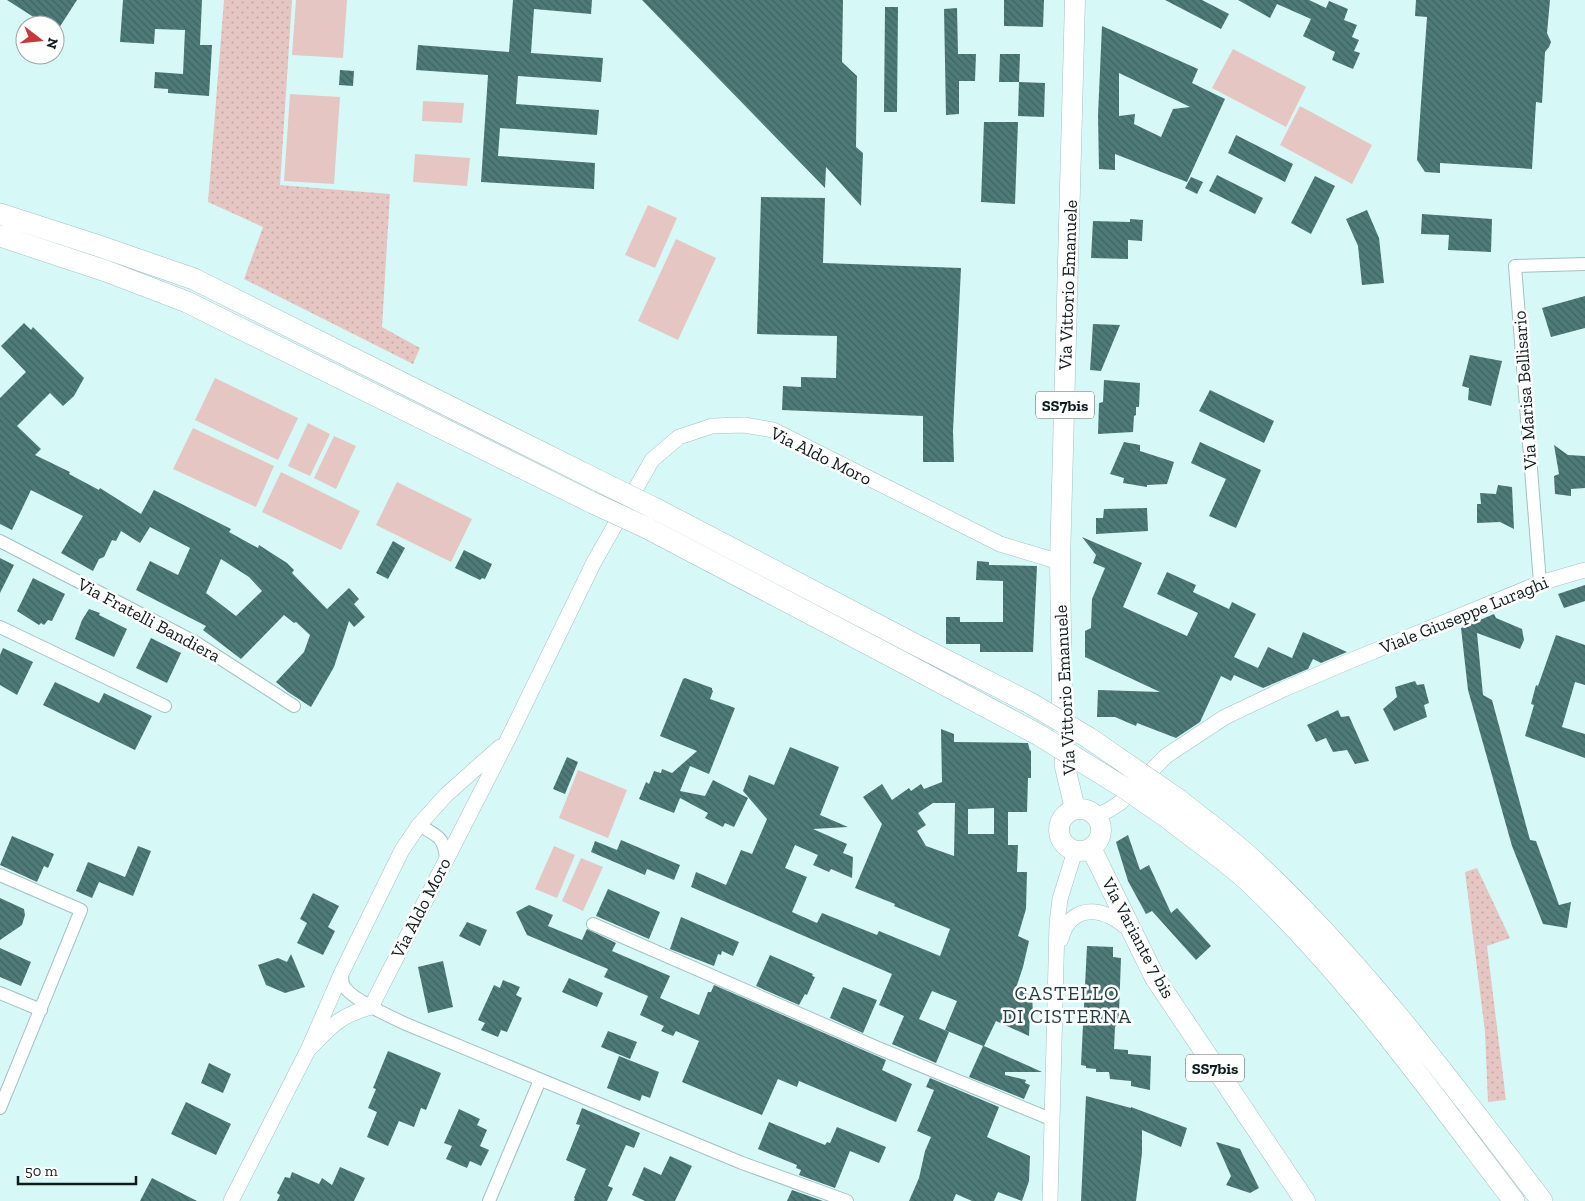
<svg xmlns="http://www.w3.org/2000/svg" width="1585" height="1201" viewBox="0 0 1585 1201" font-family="'Zilla Slab',serif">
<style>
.grass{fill:url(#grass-dots)}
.pitch{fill:#e6c6c2}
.building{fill:url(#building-back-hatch);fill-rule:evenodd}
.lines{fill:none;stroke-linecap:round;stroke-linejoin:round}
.minor-casing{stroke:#a1c2c1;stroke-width:14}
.tertiary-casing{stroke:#a1c2c1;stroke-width:16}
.primary-casing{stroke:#a1c2c1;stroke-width:21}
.trunk-casing{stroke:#a1c2c1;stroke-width:22}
.minor{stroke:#fff;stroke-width:12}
.tertiary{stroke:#fff;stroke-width:15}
.primary{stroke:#fff;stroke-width:20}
.trunk{stroke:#fff;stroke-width:21}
.trunk-bridge-casing{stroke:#a1c2c1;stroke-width:22;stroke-linecap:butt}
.trunk-bridge{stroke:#fff;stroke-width:21}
.labels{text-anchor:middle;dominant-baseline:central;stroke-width:5;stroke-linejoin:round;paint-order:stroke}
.shield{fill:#fefefe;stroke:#576060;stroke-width:1}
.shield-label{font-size:16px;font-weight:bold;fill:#101c1c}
.street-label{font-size:18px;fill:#101c1c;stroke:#fefefe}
.quarter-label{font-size:20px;letter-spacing:1px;fill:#1f3d3c;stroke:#fefefe}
</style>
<defs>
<pattern id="grass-dots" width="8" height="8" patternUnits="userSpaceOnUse" patternTransform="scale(1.25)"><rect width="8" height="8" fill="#e6c6c2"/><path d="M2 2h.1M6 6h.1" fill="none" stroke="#c4aaa6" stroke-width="1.8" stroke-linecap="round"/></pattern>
<pattern id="building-back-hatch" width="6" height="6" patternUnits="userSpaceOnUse" patternTransform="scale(1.25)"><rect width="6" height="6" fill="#4e7a78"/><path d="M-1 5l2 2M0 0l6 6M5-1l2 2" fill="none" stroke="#3f6362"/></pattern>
</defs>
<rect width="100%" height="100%" fill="#d6f9f7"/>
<path class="grass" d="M224,0H292L280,185L390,194L382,327L420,348L413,364L244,279L263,227L208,202Z
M1477,868L1510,938L1487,946L1506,1100L1488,1102L1485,1032L1465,872Z"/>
<path class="pitch" d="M296,0H347L343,58L292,55Z
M1233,49L1306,87L1286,127L1212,88Z
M290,94L340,97L334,184L284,181Z
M423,101L464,103L462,123L422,121Z
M1300,106L1372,145L1352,184L1280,145Z
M415,154L470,158L467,186L413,182Z
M648,205L677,218L655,268L625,255Z
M676,239L716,258L678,340L638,321Z
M215,378L298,418L278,460L195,420Z
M308,423L330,434L310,476L288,466Z
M193,428L274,466L256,507L173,469Z
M334,436L356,446L336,489L314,478Z
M281,472L360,511L341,550L262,512Z
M397,482L472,519L451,562L376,525Z
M578,770L627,790L608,838L559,818Z
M554,846L575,855L557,898L535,889Z
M581,858L603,867L583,911L562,901Z"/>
<path class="building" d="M7,0H77L59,28L55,25H46Z
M123,0H202L200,45H212L209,96L168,93V89L154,88L155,72L183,74L185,30L155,29L154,44L120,42Z
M513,0H592L591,14L534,9L531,53L603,58L601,82L518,76L516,104L599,110L597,135L500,128L498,156L595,163L594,189L481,182L488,75L416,70L418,45L509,52Z
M642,0H843L842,62L857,76L856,147L863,153L861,206L826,167L825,188Z
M1004,0H1044L1043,27L1004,26Z
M1165,0H1202L1229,14L1221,29Z
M1238,0H1309L1326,8L1329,1L1348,9L1344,20L1357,25L1352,37L1359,40L1354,51L1360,53L1353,69L1332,60L1335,52L1303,36L1311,19L1277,4L1270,18Z
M1416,0H1550L1547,33L1551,42L1549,47L1545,52L1542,103L1536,102L1532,169L1440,163V173L1425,172L1417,160L1427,17L1415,16Z
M885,7H898L897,112H884Z
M957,8L958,54H976L975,81H959V114L946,115L944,9Z
M1102,26L1198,69L1192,83L1225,99L1187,182L1115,154V170L1099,169L1098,115ZM1119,73L1182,103L1190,107L1173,109L1161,137L1134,124L1135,114L1119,116Z
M1000,54H1020L1019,82H999Z
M340,70L354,71L353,86L339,85Z
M1019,82L1045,83L1044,117L1018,116Z
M984,122H1018L1015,204L981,202Z
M1236,135L1293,164L1285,182L1228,153Z
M1217,175L1263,198L1255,214L1209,191Z
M1315,176L1335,186L1311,234L1291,223Z
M1191,177L1203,182L1197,194L1185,188Z
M761,197L825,198L823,263L961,268L953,431L954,462H923V416L782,410L783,386L801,387V377L836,378L837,336L757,334Z
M1367,210L1379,238L1384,283L1362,285L1358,246L1346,219Z
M1422,214L1492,219L1491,252L1448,250L1449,235L1421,234Z
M1130,219L1143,220L1142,241L1128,240V259L1091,258L1093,221L1130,222Z
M1585,296V328L1551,337L1542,308Z
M24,323L31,330L33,327L84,378L74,396L63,406L50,393L17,426L41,449L35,455L70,472L69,474L99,490L100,488L141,514L154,490L231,529L229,532L258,548L259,545L287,563L294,570L292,573L327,609L349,588L359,599L354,604L365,617L354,627L349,621L334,667L311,707L288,692L276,682L304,652L310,635L296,622L294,623L284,615L241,659L203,630L206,626L136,590L150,561L178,575L190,548L150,527L140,543L121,531L116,541L112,540L104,557L99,559L93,571L61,553L83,516L31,490L12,530L0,524V398L26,372L1,346ZM221,559L249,577L262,591L236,616L206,593Z
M1093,324L1120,325L1101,371L1090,370Z
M1470,355L1502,361L1491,406L1468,400L1469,388L1462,386Z
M1104,380L1140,383L1139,407H1136V415L1134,416L1133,432L1098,434L1099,403L1103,402Z
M1210,390L1274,421L1264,443L1199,411Z
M1124,442L1140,445V451L1174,462L1167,484L1147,485V487L1123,483L1124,478L1110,474Z
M1200,442L1261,470L1236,528L1209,516L1226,479L1191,463Z
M1554,445L1568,455L1585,456V488L1571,489V496L1555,494L1554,476L1559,474Z
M1498,485L1512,487L1514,529L1500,522L1477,523V504H1481L1480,493L1496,494Z
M1147,508L1148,531L1096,534V518H1103L1104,509Z
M1082,537L1142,563L1123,607L1187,636L1198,613L1157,594L1167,572L1196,585L1193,592L1229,609L1232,602L1256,614L1234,657L1258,668L1268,647L1292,658L1303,632L1347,652L1321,663L1313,659L1308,669L1263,688L1234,675L1231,681L1221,676L1200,722L1176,738L1137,723L1136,726L1115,717H1097L1098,690L1160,692L1085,657V631L1091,628L1092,599L1105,568L1093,563L1096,555Z
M393,541L405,548L388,579L376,573Z
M464,550L492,564L485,579L482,578L480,580L455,568Z
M0,558L14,565L0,593Z
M977,561L989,562V565L1037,566L1033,652H980V644H946V617H960V622H1003V581L976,580Z
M33,578L65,594L52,621L48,620L44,625L41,623L39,625L17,611Z
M1585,585V601L1564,608L1558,594Z
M89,609L100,613L99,615L127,629L114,657L75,639L82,620Z
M1494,614L1496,618L1522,629L1524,640L1520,649L1477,633L1483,695L1492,700L1530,840L1536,841L1559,905L1571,902L1567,928L1543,924L1512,846L1468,690L1461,628Z
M1556,635L1585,645V685L1575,682L1562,727L1585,734V758L1525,736L1534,705L1531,704L1536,685L1538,686Z
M151,638L181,653L167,683L136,668Z
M3,648L33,662L17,695L0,685V655Z
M685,678L712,688V690L713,691L710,699L735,708L709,774L690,766L680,791L705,796L713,780L748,798L734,827L725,823L723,827L705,818L708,813L680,798L674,813L639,799L646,782L649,784L654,771L661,773L662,769L672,773L697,751L660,736L683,679Z
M1415,681L1417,685L1424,684L1429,703L1424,705L1427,717L1394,731L1383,709L1397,697L1395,687Z
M55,682L99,703L104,693L152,716L135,750L43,705Z
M1338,710L1341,717L1349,716L1369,761L1355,764L1347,750L1333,752L1326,738L1316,742L1307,725Z
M941,729L954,734V742L1028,743L1030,751L1031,750V778H1028L1027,812H1008V845H1018L1017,872H1027L1026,909L1018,936L1029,941L1023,967L1016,988L1032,996L1033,1013H1030L1029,1036L996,1021L984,1046L1042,1072H1005V1075L1026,1080L1025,1083L1030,1085L1024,1099L969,1077L983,1046L945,1030L957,1001L932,991L919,1019L949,1032L936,1063L892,1044L904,1016L879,1005L892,974L691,887L696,872L726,885L741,850L752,854L767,819L743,791L749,775L774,785L790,747L839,767L820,815L848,827L813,829L847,844L843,853L853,857L852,878L831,869L829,872L813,865L818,855L795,845L785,868L807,877L792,912L817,923L822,913L877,935L879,931L940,956L950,929L894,906L895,904L855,888L882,824L863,797L882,784L892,800L909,788L911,791L921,784L924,789L942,782ZM933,803H955L954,856L926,846L917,831L926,825L918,813ZM994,808V834H968V809Z
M567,757L578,762L565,794L553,789Z
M1128,835L1140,870L1149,865L1171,913L1177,908L1211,946L1196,960L1152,911L1146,914L1128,881L1116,842Z
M12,836L54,854L48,868L44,866L37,882L0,865Z
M621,840L680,865L674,880L647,869L645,875L591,852L595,841L617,850Z
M138,846L151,851L133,896L99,882L92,898L76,891L88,862L125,877Z
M608,889L660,912L649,939L596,916Z
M313,893L339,906L328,927L335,931L323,955L297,943L307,923L300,919Z
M0,898L24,909L25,915L22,925L0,940Z
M529,905L553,915L548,926L582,940L587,929L616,943L612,951L670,976L660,998L699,1015L708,992H711L714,985L886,1060L882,1070L912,1084L896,1122L799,1081L797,1087L778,1079L762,1115L682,1082L699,1041L676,1031L673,1036L661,1031L664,1026L640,1015L648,996L604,977L608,969L527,935L516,912Z
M681,917L739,942L733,956L722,951L721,955L718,954L714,966L670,949Z
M467,922L487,930L480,946L459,936Z
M1087,946L1113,947V957L1121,958L1119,1012L1118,1022L1115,1027L1114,1049L1128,1050V1054L1151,1056L1150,1090L1131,1086V1081L1110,1079L1109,1072H1096V1069L1086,1068V1066L1081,1065Z
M0,948L31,962L21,986L0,977Z
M291,954L305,987L285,993L266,985L258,965L278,958L287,962Z
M770,955L813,974L812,976L815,977L807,995L805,994L799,1005L756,986Z
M443,961L453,1007L428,1013L418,967Z
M569,978L603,993L597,1007L562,992Z
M503,980L520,987L516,995L522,998L507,1032L501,1030L498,1037L481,1030L485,1023L478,1020L494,985L500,988Z
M843,987L877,1000L863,1033L830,1018Z
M608,1031L637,1042L630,1059L601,1047Z
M388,1051L441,1073L426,1110L421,1108L414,1127L399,1121L388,1146L367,1137L377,1112L368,1108L376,1089L373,1088Z
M619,1056L659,1072L650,1098L642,1095L640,1101L607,1088Z
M209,1063L231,1074L223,1093L201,1083Z
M930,1078L999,1107L987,1137L1030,1156L1029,1181L1022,1201L998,1192L994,1201H972L956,1194L953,1201H909L919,1178L925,1151L931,1137L917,1131L934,1090L926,1087Z
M1086,1096L1131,1108V1107L1187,1128L1181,1147L1142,1130V1153L1136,1201H1081Z
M186,1102L231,1124L216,1155L171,1134Z
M582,1108L640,1133L634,1148L626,1145L608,1186L613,1188L607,1201H574L575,1198H574L586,1169L566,1160L580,1125L576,1124Z
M459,1109L480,1119L477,1125L487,1130L480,1146L489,1150L481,1166L470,1161L467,1168L446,1159L452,1146L444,1143Z
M769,1122L825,1145L827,1142L830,1143L837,1127L886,1147L879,1163L850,1151L835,1188L799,1175L801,1170L796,1168L797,1165L758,1149Z
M1216,1142L1240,1149L1259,1188L1250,1193L1226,1185L1231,1176Z
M670,1156L692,1166L675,1201H645L632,1195L644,1167L661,1175Z
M340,1167L365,1178L354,1201H277L280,1195L277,1193L285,1177L290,1178L292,1172L319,1184L322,1178L332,1185Z
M152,1178L197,1201H140Z
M792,1190L823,1201H787Z"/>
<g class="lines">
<g class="minor-casing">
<path id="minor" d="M0,541L195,642L294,706
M1540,583L1515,266L1585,264
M0,627L165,706
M419,825C437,836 444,836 446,859
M0,875L81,910L0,1108
M593,924L878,1048L1053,1120
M342,972C342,975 342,980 343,984C348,998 391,1017 406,1024L742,1163L847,1201
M0,993L41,1010
M489,1201L540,1080"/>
</g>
<g class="tertiary-casing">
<path id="tertiary" d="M1096,816L1109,810L1121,802L1166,756L1225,717L1284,689L1345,663L1540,583L1585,570
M1061,939C1071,901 1107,907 1130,931
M308,1050C331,1027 338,1016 371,1007L507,741L594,562L652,460L679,437L712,426L744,425L773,430L1000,544L1060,562
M231,1201L308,1050L342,972L402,850L419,825L446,795L500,747
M1050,1201L1057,924L1060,899L1075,851"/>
</g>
<g class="primary-casing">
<path id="primary" d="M1075,809L1065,767L1062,701L1060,562L1075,0
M1059 830a21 21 0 1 1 42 0a21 21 0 1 1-42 0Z
M1091,848L1155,978L1305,1201"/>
</g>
<g class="trunk-casing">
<path id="trunk" d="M0,214L99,246L194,279L599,481
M0,236L106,271L187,302L593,503
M658,510L916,645
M647,528L904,663
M1179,800C1205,821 1232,840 1256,863C1364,964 1453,1084 1542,1201
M1168,818C1194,839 1223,858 1248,881C1349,976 1430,1091 1514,1201"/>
</g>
<use href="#minor" class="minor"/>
<use href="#tertiary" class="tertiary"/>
<use href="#primary" class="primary"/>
<use href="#trunk" class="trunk"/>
<g class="trunk-bridge-casing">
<path id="trunk-bridge" d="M599,481L658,510
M593,503L647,528
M916,645L1030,703L1089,738L1179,800
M904,663L1039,735L1126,789L1168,818"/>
</g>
<use href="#trunk-bridge" class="trunk-bridge"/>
</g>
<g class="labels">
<g class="shield">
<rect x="1036" y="391.5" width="58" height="27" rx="4"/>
<rect x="1186" y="1054.5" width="58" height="27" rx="4"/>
</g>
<g class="shield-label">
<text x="1065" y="405">SS7bis</text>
<text x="1215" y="1068">SS7bis</text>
</g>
<g class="street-label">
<text transform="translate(1068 285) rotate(-88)">Via Vittorio Emanuele</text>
<text transform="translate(1525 390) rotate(-94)">Via Marisa Bellisario</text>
<text transform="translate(821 456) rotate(26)">Via Aldo Moro</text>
<text transform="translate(1464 615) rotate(-22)">Viale Giuseppe Luraghi</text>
<text transform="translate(149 620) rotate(28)">Via Fratelli Bandiera</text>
<text transform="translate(1065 690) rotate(-93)">Via Vittorio Emanuele</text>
<text transform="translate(421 908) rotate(-63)">Via Aldo Moro</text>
<text transform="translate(1138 938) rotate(62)">Via Variante 7 bis</text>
</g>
<g class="quarter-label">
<text x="1067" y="993">CASTELLO<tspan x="1067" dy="23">DI CISTERNA</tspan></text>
</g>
</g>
<g transform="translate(40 40) rotate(106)"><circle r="24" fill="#fefefe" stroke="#9fa4a4"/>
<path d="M0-4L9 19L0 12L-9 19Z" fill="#c8383a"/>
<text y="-8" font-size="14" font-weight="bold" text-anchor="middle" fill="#101c1c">N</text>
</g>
<path d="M18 1176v8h118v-8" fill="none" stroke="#101c1c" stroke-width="2.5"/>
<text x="25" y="1176" font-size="15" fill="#101c1c" stroke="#fefefe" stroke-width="4" paint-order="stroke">50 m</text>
</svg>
